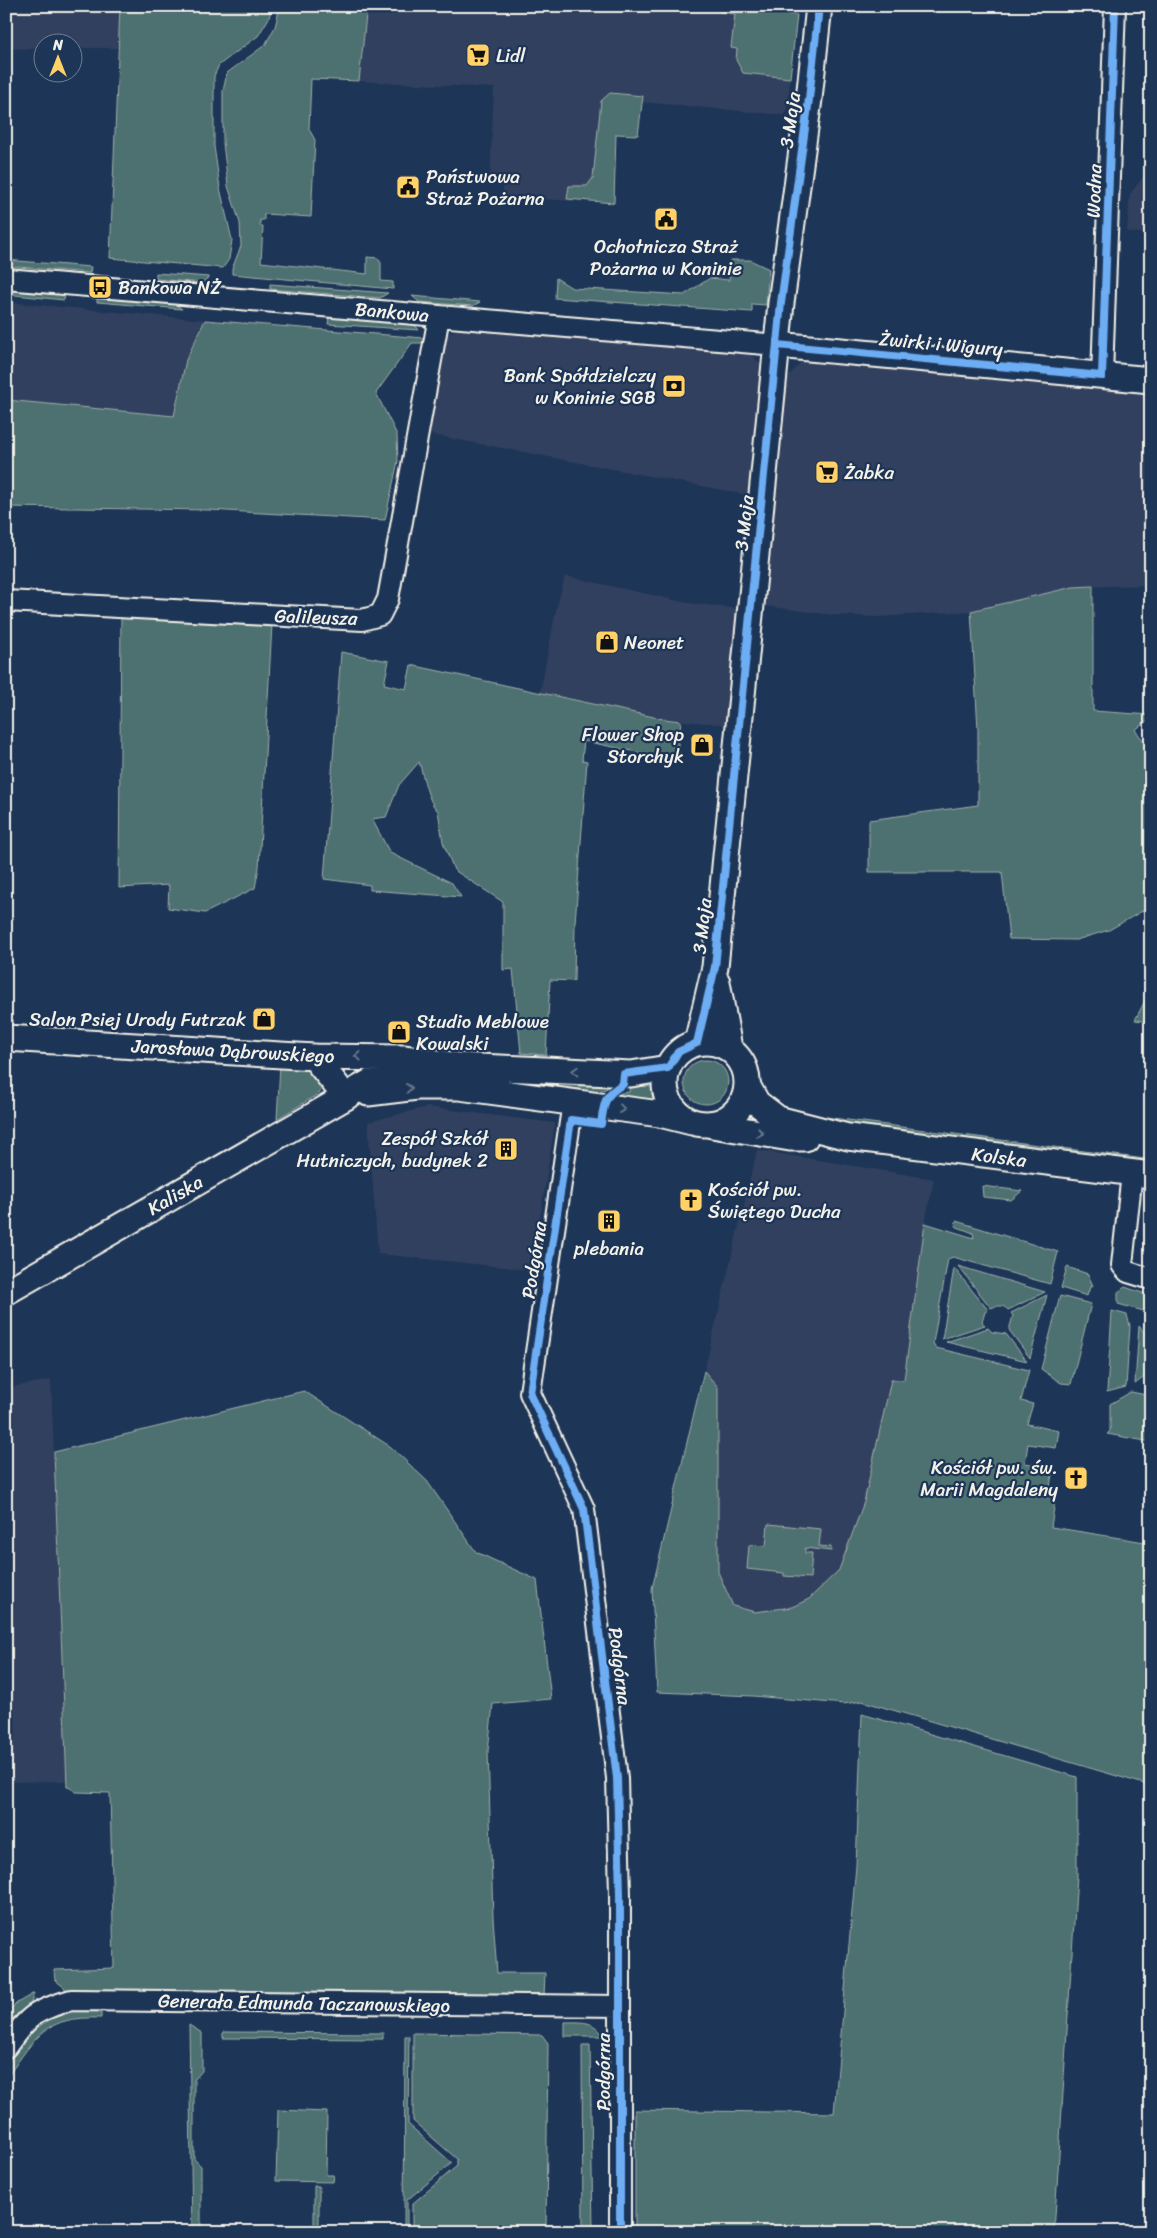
<svg xmlns="http://www.w3.org/2000/svg" width="1157" height="2238" viewBox="0 0 1157 2238" font-family="Sriracha,sans-serif">
<style>
.built{fill:#31415e}
.green{fill:#4e7071;stroke:#a1b0ac}
.lines{fill:none;stroke-linecap:round;stroke-linejoin:round}
.minor-casing{stroke:#f4f1e8;stroke-width:24}
.tertiary-casing{stroke:#f4f1e8;stroke-width:29}
.minor{stroke:#1d3557;stroke-width:20}
.tertiary{stroke:#1d3557;stroke-width:25}
.cycleway-casing{stroke:#1d3557;stroke-width:11}
.cycleway{stroke:#6dadf4;stroke-width:8}
.oneway{stroke:#68778a}
.labels{text-anchor:middle;dominant-baseline:central;stroke-width:4.5;stroke-linejoin:round;paint-order:stroke}
.poi-label{font-size:19px;fill:#f4f1e8;stroke:#1d3557;text-anchor:start}
.street-label{font-size:19px;fill:#f4f1e8;stroke:#1d3557}
</style>
<rect width="100%" height="100%" fill="#1d3557"/>
<filter id="ink" filterUnits="userSpaceOnUse"><feTurbulence type="fractalNoise" baseFrequency=".02" numOctaves="2"/><feDisplacementMap in="SourceGraphic" scale="10" xChannelSelector="R" yChannelSelector="G"/><feConvolveMatrix kernelMatrix="1 2 1 2 8 2 1 2 1" color-interpolation-filters="sRGB"/></filter>
<g filter="url(#ink)">
<path class="built" d="M6,6H120L119,48H73L72,42H42V48L6,49Z
M367,6H797L787,111L783,115L641,102L638,135L616,134L614,203L503,197V177H490L494,88L359,81Z
M1151,12V234L1127,232L1130,194L1146,173Z
M6,302L205,320L196,334L174,416L6,400Z
M460,329L752,355L767,372L754,496L428,434L444,343L449,333Z
M833,361L1151,390V585L1073,587L971,611L877,617L833,615L758,605L788,377L801,362Z
M565,576L688,603L741,609L730,725L663,719L540,693L556,610Z
M427,1107L555,1123L532,1270L378,1254L368,1122Z
M757,1150L934,1179L925,1223L862,1700L844,1704L753,1696L657,1692L652,1589Z
M51,1380L67,1781L6,1782V1388Z"/>
<path class="green" d="M120,6H272L269,18L258,36L219,65L214,76V146L220,188L232,240L229,259L223,268L110,258Z
M280,6H367L359,81L311,79L309,129L315,140L311,217L264,214V220H260V226H263L261,262L367,274V257L378,258L381,263V281L393,282V289L232,274V269L241,246L240,223L228,186L223,143V91L227,73L265,45L275,27Z
M720,7L797,15L790,78L743,73L736,60L737,49L731,48L735,14L720,12Z
M610,93L643,96L638,135L616,134L614,203L567,199L569,186H587L593,178L601,101Z
M6,260L91,267L90,273L6,266Z
M730,260H750L769,269L766,305L752,304V312L555,298L556,278L572,288L684,295L710,278L729,280Z
M156,273L209,277L202,283L156,279Z
M270,284L388,293L380,298L270,289Z
M6,289L65,294L64,300L6,294Z
M412,296L480,302L473,306L419,302Z
M97,297L173,303L182,309L97,302Z
M329,317L414,324L419,330L328,324Z
M205,320L424,338L425,343H412L376,393L397,435L398,461L385,520L209,510L6,507V400L174,416L186,360Z
M1093,586V711L1151,715V718L1135,730L1151,750V906L1109,930L1076,940L1009,939L1002,872H869V820L978,805V729L971,611L1073,587Z
M121,615L272,624L259,867L255,888L205,913L168,908L169,885L119,888Z
M341,652L389,661L384,684L406,689L411,665L663,719L681,721L676,760L584,741L582,760L587,761L575,923L574,981L550,980L546,1055L521,1053L513,969L503,970V902L454,870L443,842L438,811C427,801 424,777 419,762L399,785L386,817L372,819L390,853L452,883L461,897L370,890V885L324,879Z
M1151,994V1022L1135,1020L1148,995Z
M684 1082a22 22 0 1 1 44 0a22 22 0 1 1-44 0Z
M280,1065C299,1067 324,1068 320,1093L277,1119Z
M420,1076L618,1084L600,1091L599,1099Z
M630,1085L654,1087L660,1106L612,1100L613,1094L629,1092Z
M810,1115L1145,1159L1151,1161V1165L801,1118Z
M982,1186L1022,1191L1011,1200L983,1197Z
M956,1221L1058,1252L1050,1284L953,1257L948,1259L933,1343L936,1348L1029,1370L1021,1401L1033,1404L1027,1424L1059,1431L1056,1448L1028,1444L1025,1463L1053,1468L1050,1487L1057,1488L1051,1527L1151,1543V1786L862,1701L844,1704L753,1696L657,1692L652,1589L704,1371L718,1387V1572L733,1606L755,1612L792,1607L809,1599L839,1570L864,1502L891,1380H904L925,1223L974,1238L973,1233L955,1226Z
M958,1266L1045,1292L1008,1310C1004,1305 997,1305 991,1308Z
M1067,1267L1088,1274L1093,1286L1090,1287L1087,1296L1061,1288Z
M954,1268L988,1310L985,1312L982,1322L985,1325L942,1339Z
M1125,1287L1151,1296V1313L1118,1304V1292Z
M1047,1295L1030,1358L1009,1330L1013,1316L1011,1313Z
M1060,1296L1091,1304L1071,1384L1061,1383L1041,1369Z
M1112,1311L1127,1315L1130,1326L1126,1387L1107,1392Z
M1139,1326L1151,1340V1372L1135,1384Z
M988,1328L992,1332L1006,1334L1027,1361L946,1342Z
M304,1391L391,1447L427,1481L476,1552L537,1580L551,1699L493,1704L488,1751L493,1918L497,1973H545L544,1997L65,1993V1988L55,1980L54,1970L114,1968L110,1793L76,1792L67,1786L54,1452Z
M1131,1392L1151,1396V1442L1107,1434L1110,1431V1404Z
M768,1524L821,1529L819,1546L831,1547V1551L805,1548V1553H812L810,1578L784,1576V1573L747,1569L749,1545L766,1546Z
M862,1714L1077,1777V1876L1054,2232H635V2110L834,2113L856,1866Z
M34,1993L31,2003L6,2028V2014L17,2003Z
M74,2009H98L101,2013V2018C46,2016 37,2035 8,2076L6,2075C6,2064 11,2058 16,2049C32,2025 47,2018 74,2009Z
M565,2022C582,2022 594,2020 603,2036H565Z
M189,2025L202,2033V2071L194,2080V2159L201,2166V2226L204,2232H192Z
M223,2032L383,2033V2039L223,2038Z
M413,2033L542,2035L548,2043L546,2232H412V2204L457,2166V2159L413,2121Z
M405,2036H409L408,2124L452,2163L407,2200V2232H404Z
M582,2045H590L593,2232H583Z
M278,2110L327,2112L326,2175H334L333,2182L276,2181Z
M314,2186H319V2232H314Z"/>
<g class="lines">
<g class="minor-casing">
<path id="minor" d="M6,279L777,345
M1102,376L1115,6
M6,601L362,620L380,615L388,599L439,316
M573,1102L530,1393L584,1509L617,1778L620,1895V2232
M1132,1173L1122,1265L1128,1272L1151,1279
M6,2047C28,2016 34,2011 71,2000L619,2006"/>
</g>
<g class="tertiary-casing">
<path id="tertiary" d="M777,345L1151,380
M717,982L729,1048
M6,1038L314,1057L405,1058L459,1066L631,1074L668,1068
M665 1083a41 41 0 1 1 82 0a41 41 0 1 1-82 0Z
M697,1043L715,967L781,303L809,99L819,6
M314,1057L337,1086L344,1098
M748,1087L757,1103L778,1119L848,1137L1151,1175
M368,1093L417,1087H459L660,1114L692,1122
M712,1125L790,1138H805
M6,1292L344,1098C373,1079 385,1072 420,1069"/>
</g>
<use href="#minor" class="minor"/>
<use href="#tertiary" class="tertiary"/>
<g class="cycleway-casing">
<path id="cycleway" d="M777,345L1102,376L1115,6
M620,2232V1895L617,1778L584,1509L530,1393L571,1120L601,1124C604,1103 604,1095 623,1084L624,1074L668,1068L678,1052L697,1043L715,967L781,303L809,99L819,6"/>
</g>
<use href="#cycleway" class="cycleway"/>
</g>
<defs><path id="oneway-chevron" d="M-2-3.5L2.5 0L-2 3.5" fill="none" stroke-width="1.6" stroke-linecap="round" stroke-linejoin="round" transform="scale(1.25)"/></defs>
<g class="oneway">
<use href="#oneway-chevron" transform="translate(358 1056) rotate(179)"/>
<use href="#oneway-chevron" transform="translate(575 1071) rotate(-177)"/>
<use href="#oneway-chevron" transform="translate(409 1088) rotate(-6)"/>
<use href="#oneway-chevron" transform="translate(622 1109) rotate(7)"/>
<use href="#oneway-chevron" transform="translate(760 1133) rotate(10)"/>
</g>
</g>
<defs>
<g id="supermarket-square" transform="scale(1.25)"><rect x="-9" y="-9" width="18" height="18" rx="4" fill="#ffd166" stroke="#1d3557"/><path d="M-6-5.5h2.5l.6 2H6L4.5 2H-2.5L-4.4-4H-6ZM-1.5 3.2a1.3 1.3 0 1 0 .1 0ZM3 3.2a1.3 1.3 0 1 0 .1 0Z" fill="#111"/></g>
<g id="civic-square" transform="scale(1.25)"><rect x="-9" y="-9" width="18" height="18" rx="4" fill="#ffd166" stroke="#1d3557"/><path d="M-.6-6.5H3V-4.5H.6V-3L4-1V1h2V6H-6V1h2V-1L-.6-3ZM-1.2 2.5V6h2.4V2.5Z" fill="#111"/></g>
<g id="bus-square" transform="scale(1.25)"><rect x="-9" y="-9" width="18" height="18" rx="4" fill="#ffd166" stroke="#1d3557"/><path d="M-5-6H5V4H4V6H2V4H-2V6H-4V4H-5ZM-3.5-4V0h7V-4ZM-3.5 1.2v1.5H-2V1.2ZM2 1.2v1.5H3.5V1.2Z" fill="#111"/></g>
<g id="bank-square" transform="scale(1.25)"><rect x="-9" y="-9" width="18" height="18" rx="4" fill="#ffd166" stroke="#1d3557"/><path d="M-6-4H6V4H-6ZM0-2.3a2.3 2.3 0 1 0 0 4.6a2.3 2.3 0 1 0 0-4.6Z" fill="#111"/></g>
<g id="shop-square" transform="scale(1.25)"><rect x="-9" y="-9" width="18" height="18" rx="4" fill="#ffd166" stroke="#1d3557"/><path d="M-5-2.5h2.3a2.7 3.5 0 0 1 5.4 0H5L5.5 6h-11ZM-1.5-2.5h3a1.5 2.3 0 0 0-3 0Z" fill="#111"/></g>
<g id="building-square" transform="scale(1.25)"><rect x="-9" y="-9" width="18" height="18" rx="4" fill="#ffd166" stroke="#1d3557"/><path d="M-4-6H4V6H1V3H-1V6H-4ZM-2.5-4.3h1.7v1.8h-1.7ZM.8-4.3h1.7v1.8H.8ZM-2.5-1h1.7V.8h-1.7ZM.8-1h1.7V.8H.8Z" fill="#111"/></g>
<g id="church-square" transform="scale(1.25)"><rect x="-9" y="-9" width="18" height="18" rx="4" fill="#ffd166" stroke="#1d3557"/><path d="M-1.2-6h2.4v3.5h3.3v2.4h-3.3V6h-2.4V-.1h-3.3v-2.4h3.3Z" fill="#111"/></g>
</defs>
<g fill-rule="evenodd">
<use href="#supermarket-square" x="478" y="55"/>
<use href="#civic-square" x="408" y="187"/>
<use href="#civic-square" x="666" y="219"/>
<use href="#bus-square" x="100" y="287"/>
<use href="#bank-square" x="674" y="386"/>
<use href="#supermarket-square" x="827" y="472"/>
<use href="#shop-square" x="607" y="642"/>
<use href="#shop-square" x="702" y="745"/>
<use href="#shop-square" x="264" y="1019"/>
<use href="#shop-square" x="399" y="1032"/>
<use href="#building-square" x="506" y="1149"/>
<use href="#church-square" x="691" y="1200"/>
<use href="#building-square" x="609" y="1221"/>
<use href="#church-square" x="1076" y="1478"/>
</g>
<g class="labels">
<g class="poi-label">
<text x="496" y="55">Lidl</text>
<text x="426" y="176">Państwowa<tspan x="426" dy="22">Straż Pożarna</tspan></text>
<text x="666" y="246" text-anchor="middle">Ochotnicza Straż<tspan x="666" dy="22">Pożarna w Koninie</tspan></text>
<text x="118" y="287">Bankowa NŻ</text>
<text x="656" y="375" text-anchor="end">Bank Spółdzielczy<tspan x="656" dy="22">w Koninie SGB</tspan></text>
<text x="844" y="472">Żabka</text>
<text x="624" y="642">Neonet</text>
<text x="684" y="734" text-anchor="end">Flower Shop<tspan x="684" dy="22">Storchyk</tspan></text>
<text x="246" y="1019" text-anchor="end">Salon Psiej Urody Futrzak</text>
<text x="416" y="1021">Studio Meblowe<tspan x="416" dy="22">Kowalski</tspan></text>
<text x="488" y="1138" text-anchor="end">Zespół Szkół<tspan x="488" dy="22">Hutniczych, budynek 2</tspan></text>
<text x="708" y="1189">Kościół pw.<tspan x="708" dy="22">Świętego Ducha</tspan></text>
<text x="609" y="1248" text-anchor="middle">plebania</text>
<text x="1058" y="1467" text-anchor="end">Kościół pw. św.<tspan x="1058" dy="22">Marii Magdaleny</tspan></text>
</g>
<g class="street-label">
<text transform="translate(790 120) rotate(-82)">3 Maja</text>
<text transform="translate(1094 191) rotate(-88)">Wodna</text>
<text transform="translate(392 312) rotate(5)">Bankowa</text>
<text transform="translate(941 344) rotate(5)">Żwirki i Wigury</text>
<text transform="translate(744 523) rotate(-84)">3 Maja</text>
<text transform="translate(316 617) rotate(2)">Galileusza</text>
<text transform="translate(702 926) rotate(-84)">3 Maja</text>
<text transform="translate(233 1051) rotate(3)">Jarosława Dąbrowskiego</text>
<text transform="translate(999 1157) rotate(7)">Kolska</text>
<text transform="translate(175 1195) rotate(-30)">Kaliska</text>
<text transform="translate(534 1260) rotate(-81)">Podgórna</text>
<text transform="translate(620 1666) rotate(83)">Podgórna</text>
<text transform="translate(304 2003) rotate(1)">Generała Edmunda Taczanowskiego</text>
<text transform="translate(603 2072) rotate(-90)">Podgórna</text>
</g>
</g>
<rect width="1157" height="2238" fill="none" stroke="#1d3557" stroke-width="25"/>
<rect x="12" y="12" width="1132" height="2213" fill="none" stroke="#f4f1e8" stroke-width="2" filter="url(#ink)"/>
<g transform="translate(58 58)"><circle r="24" fill="#1d3557" stroke="#738091"/>
<path d="M0-4L9 19L0 12L-9 19Z" fill="#ffd166"/>
<text y="-8" font-size="14" font-weight="bold" text-anchor="middle" fill="#f4f1e8">N</text>
</g>
</svg>
